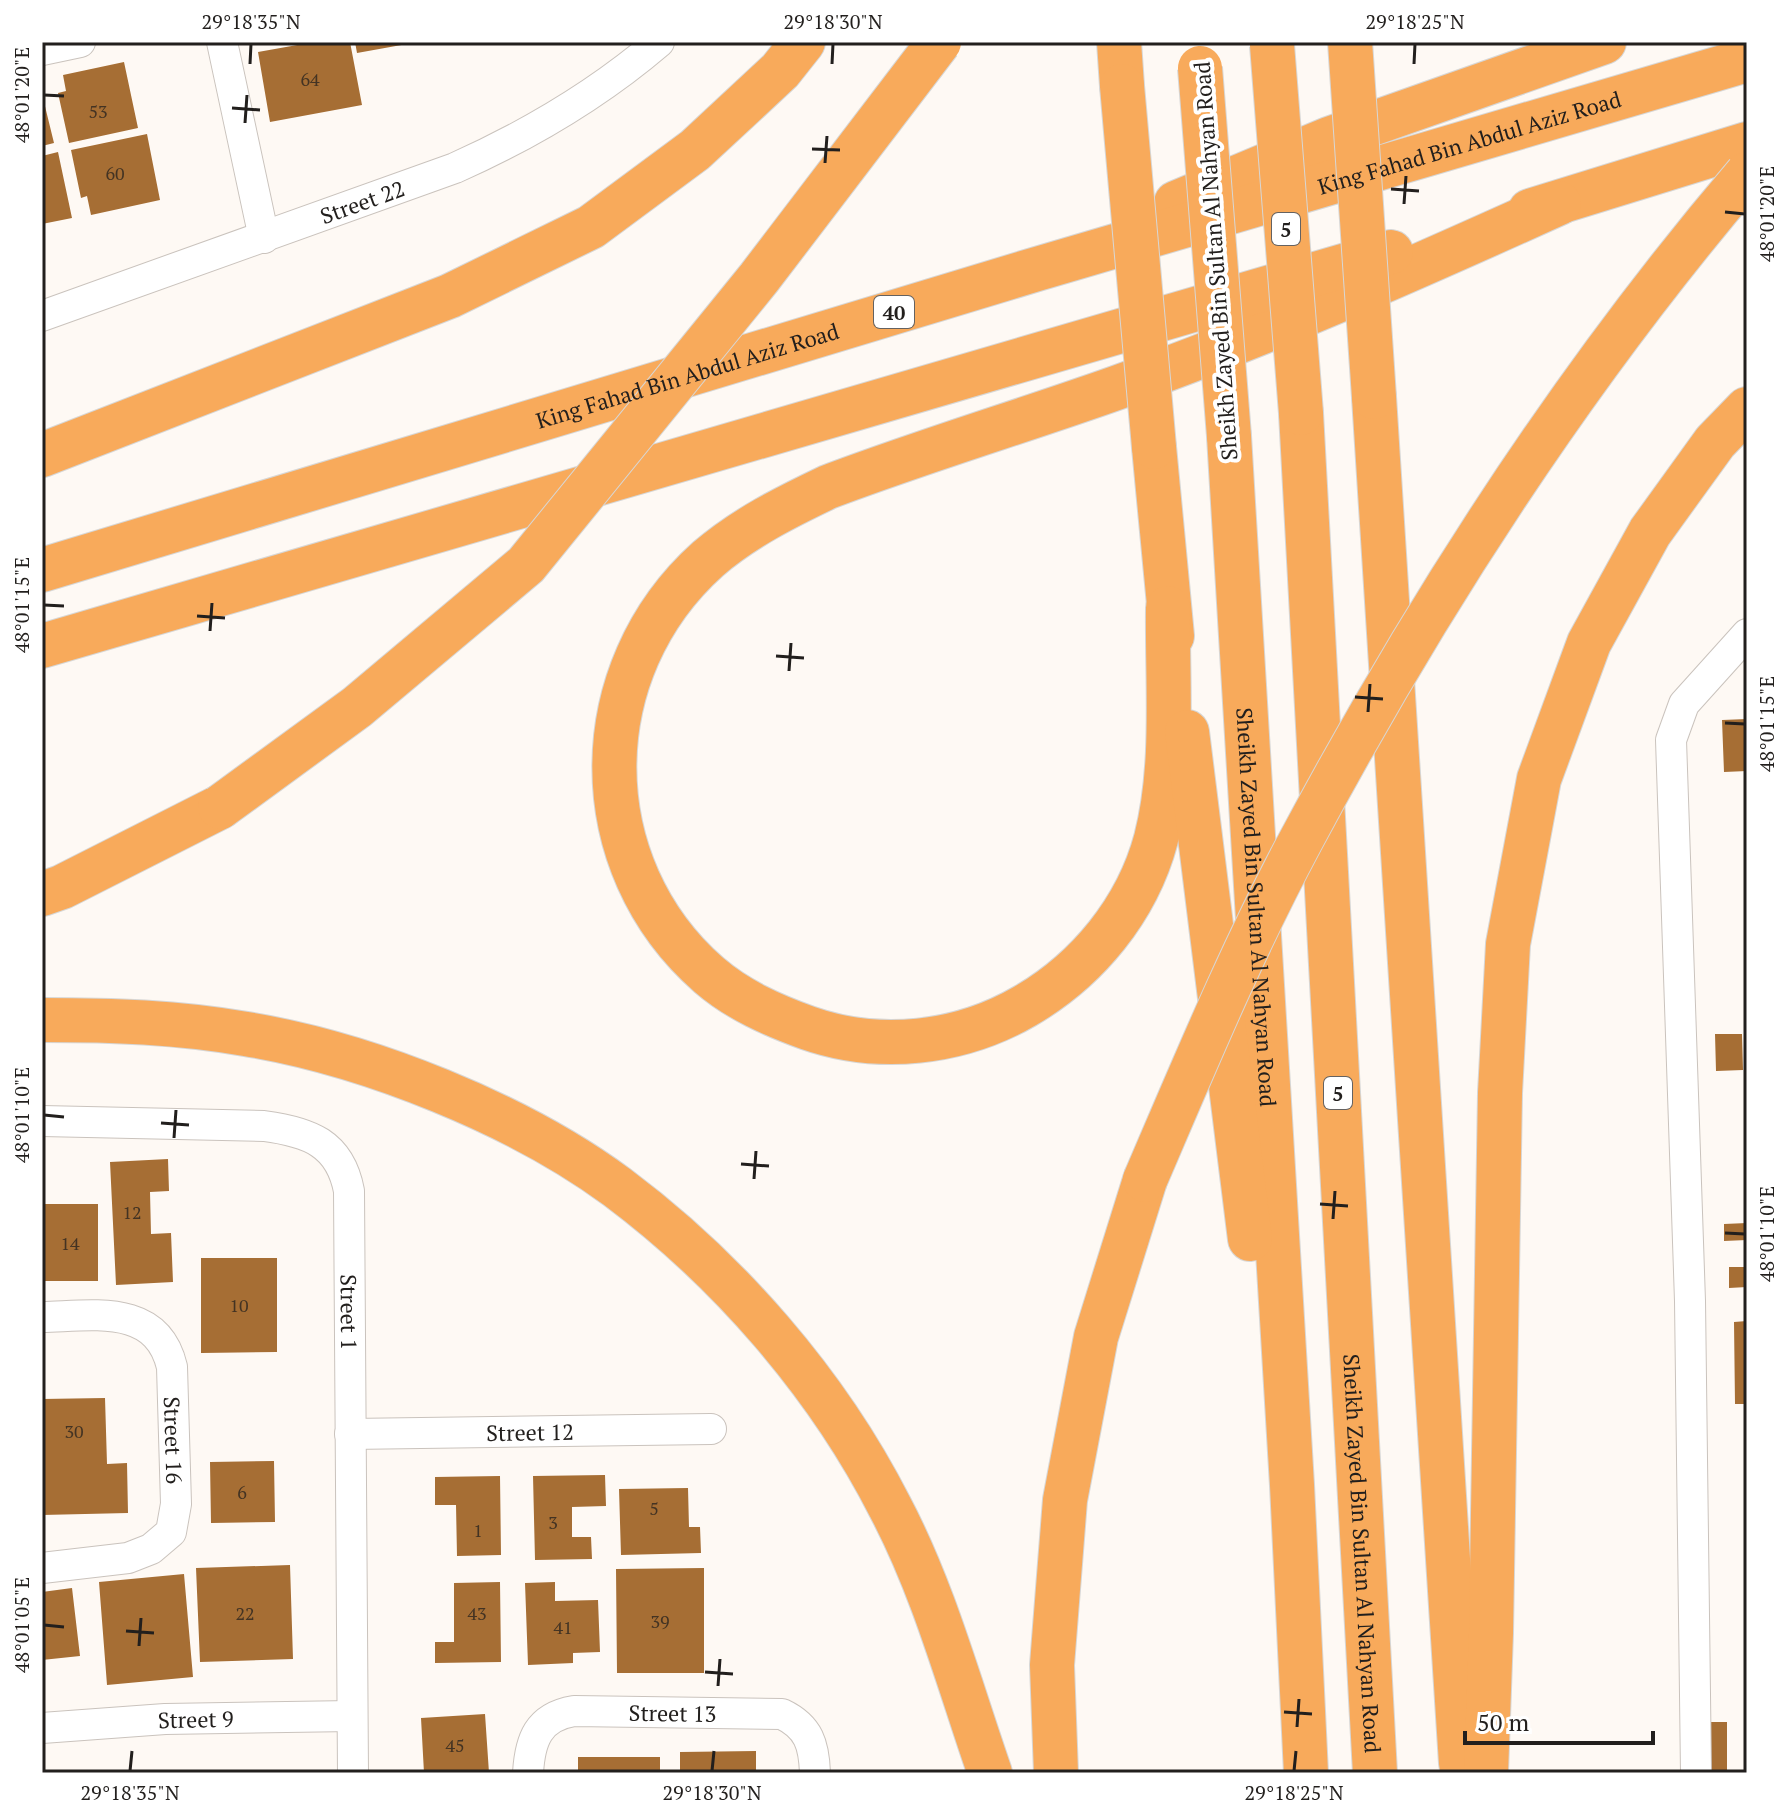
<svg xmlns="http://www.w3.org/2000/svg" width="1789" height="1815" viewBox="0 0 1789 1815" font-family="'PT Serif',serif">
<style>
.building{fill:#a66e34}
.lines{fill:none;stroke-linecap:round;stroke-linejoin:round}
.minor-casing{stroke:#cac3bd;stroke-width:32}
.highway-casing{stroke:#d7d7d6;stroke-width:46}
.minor{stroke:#fff;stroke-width:30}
.highway{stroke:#f8aa5b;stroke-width:44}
.highway-bridge-casing{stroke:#d7d7d6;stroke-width:46;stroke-linecap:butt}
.highway-bridge{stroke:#f8aa5b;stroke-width:44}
.ticks{fill:none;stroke:#221f1d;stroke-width:3}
.labels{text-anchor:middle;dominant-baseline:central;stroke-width:8;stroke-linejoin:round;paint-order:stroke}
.number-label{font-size:18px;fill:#433323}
.shield{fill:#fff;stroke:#646261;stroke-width:2}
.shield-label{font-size:20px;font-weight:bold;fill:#221f1d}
.street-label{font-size:22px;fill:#221f1d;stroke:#fff}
.neatline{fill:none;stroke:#221f1d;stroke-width:3}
.ticks-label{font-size:20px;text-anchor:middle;fill:#221f1d}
</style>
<rect width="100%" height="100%" fill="#fef9f4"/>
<path class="building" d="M314,42H350L362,105L270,122L258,52Z
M355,42H407V44L357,53Z
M124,62L138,128L69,143L58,93L66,91L63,75Z
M42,94L54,143L42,146Z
M147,134L160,200L91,215L87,196L81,198L71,150Z
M58,152L72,218L42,224V156Z
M1747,719V771L1724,772L1722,720Z
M1715,1034H1742L1743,1070L1716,1071Z
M168,1159L169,1191L150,1192L151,1234L171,1233L173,1282L116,1285L110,1162Z
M42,1204H98V1281H42Z
M1747,1223V1240L1724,1241V1224Z
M201,1258H277V1352L201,1353Z
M1729,1267H1747V1287L1729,1288Z
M1747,1321V1404H1735L1734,1322Z
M105,1398L107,1464L127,1463L128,1513L42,1515V1399Z
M274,1461L275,1522L211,1523L210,1462Z
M605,1475L606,1506L572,1507V1537H591L592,1559L535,1560L533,1476Z
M500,1476L501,1555L457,1556L456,1505H435V1477Z
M688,1488L689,1527H700L701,1553L621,1555L619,1489Z
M290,1565L293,1659L200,1662L196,1568Z
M704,1568V1673H617L616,1569Z
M184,1574L193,1677L107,1685L99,1582Z
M500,1582L501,1662L435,1663V1642H454V1583Z
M555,1582V1601L598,1600L600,1652L573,1653V1663L528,1665L525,1583Z
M72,1588L80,1656L42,1660V1592Z
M485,1714L489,1773H424L421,1718Z
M1710,1722H1727V1773H1710Z
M756,1751V1773H680V1752Z
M578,1757H660V1773H578Z"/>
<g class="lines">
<g class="minor-casing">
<g id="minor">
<path d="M222,42L264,238"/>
<path d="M42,50L80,42"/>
<path id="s1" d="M42,316L455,168C529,135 597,95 659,42"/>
<path id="s2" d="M42,1121L264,1126C309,1132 340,1143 349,1191L353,1773"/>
<path id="s3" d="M42,1317C93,1316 157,1303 172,1367L176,1504L171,1532L151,1549L128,1558L42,1568"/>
<path id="s4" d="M350,1434L711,1429"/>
<path id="s5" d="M42,1728L165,1719L352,1716"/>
<path id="s6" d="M528,1773C530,1740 538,1717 574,1711L782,1714C809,1727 814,1745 815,1773"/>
<path d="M1696,1773L1690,1301L1671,740L1684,704L1747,634"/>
</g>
</g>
<g class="highway-casing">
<g id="highway">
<path d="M1119,42L1122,86"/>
<path d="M1176,203L1329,139L1604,42"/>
<path d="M1530,211L1747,144"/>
<path d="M1374,397L1461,1763"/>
<path id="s7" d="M1301,413L1375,1773"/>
<path id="s8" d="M1229,436L1292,1485L1306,1773"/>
<path d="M1154,447L1172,636"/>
<path d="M42,455L450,296L591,227L695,150L780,71L803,42"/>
<path id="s9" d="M42,570L1037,269L1747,60"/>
<path d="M1168,608C1167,684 1175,765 1156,839C1137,910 1087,970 1025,1006C960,1044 879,1053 808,1028C772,1015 738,1000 709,975C583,865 583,671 708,559C744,528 786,507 828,487C923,451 1020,422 1116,388C1267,334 1413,269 1559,203"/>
<path d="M42,646L1391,252"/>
<path d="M1187,732L1250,1239"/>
<path d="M42,894L62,887L220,807"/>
<path d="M42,1020C112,1020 177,1022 246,1034C368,1054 518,1114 617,1187C728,1270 827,1383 890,1507C934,1590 959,1684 990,1773"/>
<path d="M1056,1773L1052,1665L1065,1500L1096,1337L1145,1180"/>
<path d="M1486,1773L1491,1633L1500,1093L1508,944L1539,779L1589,643L1650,532L1715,442L1747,409"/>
</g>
</g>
<use href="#minor" class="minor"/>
<use href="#highway" class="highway"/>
<g class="highway-bridge-casing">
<path id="highway-bridge" d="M1350,42L1374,397
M1272,45L1301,413
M1200,68L1229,436
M1122,86L1154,447
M220,807L357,707L526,565L759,278L939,42
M1145,1180C1194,1066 1242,950 1301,840C1427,604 1573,378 1747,174"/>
</g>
<use href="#highway-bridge" class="highway-bridge"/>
</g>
<path class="ticks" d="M250,64L251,44M832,64L833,44M1414,64L1415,44M44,95L64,96M232,108L260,110M245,123L247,95M812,149L840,150M825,163L827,136M1391,189L1419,191M1404,204L1406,176M1725,212L1745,214M44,605L64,606M197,616L225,618M210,631L212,603M776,656L804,658M789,671L791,643M1355,697L1383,699M1368,712L1370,684M1725,723L1745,724M44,1115L64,1117M161,1123L189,1125M174,1138L176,1110M741,1164L769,1166M754,1179L756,1151M1320,1204L1348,1206M1333,1219L1335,1191M1725,1233L1745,1234M44,1625L64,1627M126,1631L154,1633M139,1646L141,1618M705,1672L733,1674M718,1686L720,1659M1284,1712L1312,1714M1297,1727L1299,1699M130,1771L132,1751M712,1771L714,1751M1294,1771L1296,1751"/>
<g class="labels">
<g class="number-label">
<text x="310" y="79">64</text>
<text x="98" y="111">53</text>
<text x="115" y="173">60</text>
<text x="132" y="1212">12</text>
<text x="70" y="1243">14</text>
<text x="239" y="1305">10</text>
<text x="74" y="1431">30</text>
<text x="242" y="1492">6</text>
<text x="654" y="1508">5</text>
<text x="553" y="1522">3</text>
<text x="478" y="1530">1</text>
<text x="245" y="1613">22</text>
<text x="477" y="1613">43</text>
<text x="660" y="1621">39</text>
<text x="563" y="1627">41</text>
<text x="455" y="1745">45</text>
</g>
<g class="shield">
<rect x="1272" y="213" width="28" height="32" rx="6"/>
<rect x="874" y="296" width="40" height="32" rx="6"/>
<rect x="1324" y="1077" width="28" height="32" rx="6"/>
</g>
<g class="shield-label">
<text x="1286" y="229">5</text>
<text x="894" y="312">40</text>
<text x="1338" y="1093">5</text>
</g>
<g class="street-label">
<text stroke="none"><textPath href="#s9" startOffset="1490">King Fahad Bin Abdul Aziz Road</textPath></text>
<text stroke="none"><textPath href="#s1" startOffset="340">Street 22</textPath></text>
<text transform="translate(1215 261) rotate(-94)">Sheikh Zayed Bin Sultan Al Nahyan Road</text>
<text stroke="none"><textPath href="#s9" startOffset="674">King Fahad Bin Abdul Aziz Road</textPath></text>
<text stroke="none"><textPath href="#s8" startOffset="472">Sheikh Zayed Bin Sultan Al Nahyan Road</textPath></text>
<text stroke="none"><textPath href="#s2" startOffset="460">Street 1</textPath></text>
<text stroke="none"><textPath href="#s4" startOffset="180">Street 12</textPath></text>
<text stroke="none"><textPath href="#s3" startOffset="228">Street 16</textPath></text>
<text stroke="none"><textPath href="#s7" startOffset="1142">Sheikh Zayed Bin Sultan Al Nahyan Road</textPath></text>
<text stroke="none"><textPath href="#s6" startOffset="184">Street 13</textPath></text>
<text stroke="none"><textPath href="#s5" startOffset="154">Street 9</textPath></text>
</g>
</g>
<rect width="1789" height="1815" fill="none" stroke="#ffffff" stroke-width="88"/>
<path d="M1465 1731v12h188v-12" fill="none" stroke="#221f1d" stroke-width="4"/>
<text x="1477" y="1731" font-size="24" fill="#221f1d" stroke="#ffffff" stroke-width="6" paint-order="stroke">50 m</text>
<rect x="44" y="44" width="1701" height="1727" class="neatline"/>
<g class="ticks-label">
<text x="251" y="29">29°18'35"N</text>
<text x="833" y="29">29°18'30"N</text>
<text x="1415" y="29">29°18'25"N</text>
<text transform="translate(22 95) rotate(-90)" y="7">48°01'20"E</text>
<text transform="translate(1767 214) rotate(-90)" y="7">48°01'20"E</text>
<text transform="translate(22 605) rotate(-90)" y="7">48°01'15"E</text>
<text transform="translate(1767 724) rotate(-90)" y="7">48°01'15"E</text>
<text transform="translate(22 1115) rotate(-90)" y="7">48°01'10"E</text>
<text transform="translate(1767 1234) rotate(-90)" y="7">48°01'10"E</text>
<text transform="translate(22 1625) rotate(-90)" y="7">48°01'05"E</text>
<text x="130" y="1800">29°18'35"N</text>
<text x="712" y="1800">29°18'30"N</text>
<text x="1294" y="1800">29°18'25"N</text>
</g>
</svg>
